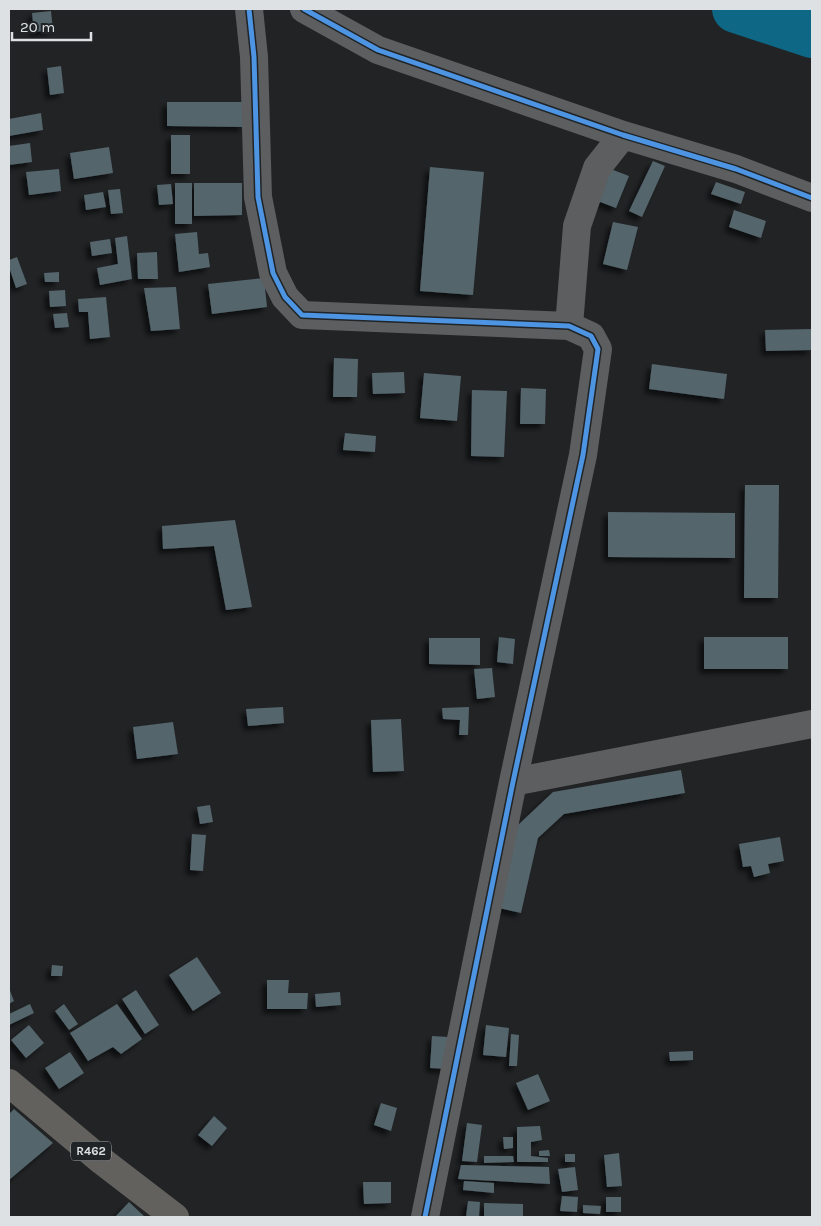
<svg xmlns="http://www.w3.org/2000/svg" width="821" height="1226" viewBox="0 0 821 1226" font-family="Karla,sans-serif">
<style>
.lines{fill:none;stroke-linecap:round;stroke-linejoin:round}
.river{stroke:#0d6785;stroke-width:48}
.building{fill:#54656c;filter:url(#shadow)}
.minor{stroke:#5c5e5f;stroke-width:28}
.major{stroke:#62615e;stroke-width:28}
.cycleway-casing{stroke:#202426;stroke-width:8}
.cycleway{stroke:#4d94e3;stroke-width:5}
.labels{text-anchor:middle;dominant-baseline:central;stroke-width:5;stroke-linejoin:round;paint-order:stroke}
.shield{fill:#202426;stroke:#a5a8aa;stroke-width:1}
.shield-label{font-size:12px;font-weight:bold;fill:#dee1e3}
</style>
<defs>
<filter id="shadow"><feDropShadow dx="-4.5" dy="4.5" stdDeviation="2.5" flood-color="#0009"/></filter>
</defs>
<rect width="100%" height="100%" fill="#212325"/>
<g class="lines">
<path class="river" d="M736,9L812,34"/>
</g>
<path class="building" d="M51,11L53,30L34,32L32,13Z
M61,66L64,93L50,95L47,68Z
M167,102H244V127L167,126Z
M41,113L43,130L9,136V119Z
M171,135H190V174H171Z
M30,143L32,162L9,165V146Z
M109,147L113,173L74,179L70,153Z
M653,161L665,166L642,217L629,211Z
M430,167L484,172L473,295L420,291Z
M608,168L629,176L616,208L595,200Z
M59,169L61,191L29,195L26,172Z
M716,182L745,192L741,204L711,194Z
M175,183H192V224H175Z
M194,183H242V215L194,216Z
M171,184L173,204L159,205L157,185Z
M120,189L123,213L111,214L108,190Z
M103,192L106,207L86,210L84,195Z
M734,210L766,221L761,238L729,227Z
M613,222L638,227L627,270L603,264Z
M197,232L199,254L208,253L210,267L179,272L175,234Z
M127,236L132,279L100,285L97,268L118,264L115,238Z
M110,239L112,253L92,256L90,242Z
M157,252L158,279H138L137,253Z
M17,257L27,284L16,288L9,267V260Z
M59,272V282H45L44,273Z
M264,278L267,307L212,314L208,284Z
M176,287L180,329L151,331L144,288Z
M65,290L66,306L50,307L49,291Z
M106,297L110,337L90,339L88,312H79L78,299Z
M67,313L69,327L55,328L53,314Z
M812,329V350L766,351L765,330Z
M334,358L358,359L357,397H333Z
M652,364L727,374L724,399L649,389Z
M404,372L405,393L373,394L372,373Z
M424,373L461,376L457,421L420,418Z
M521,388L546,389L545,424H520Z
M472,390L507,391L504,457L471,456Z
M345,433L376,436L375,452L343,450Z
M745,485H779L778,598H744Z
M608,512L735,513V558L608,557Z
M235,520L252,607L226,610L214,546L163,549L162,526Z
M499,637L515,639L513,664L497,662Z
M704,637H788V669H704Z
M429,638H480V665L429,664Z
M492,668L495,697L477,699L474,669Z
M283,707L284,723L248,726L246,709Z
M469,707L468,735H459L460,720L443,719L442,708Z
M401,719L404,771L373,772L371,720Z
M173,722L178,754L137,759L133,727Z
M681,770L685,793L564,814L538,838L521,913L499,908L518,825L553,792Z
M210,805L213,822L200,824L197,807Z
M192,834L206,835L203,871L190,870Z
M780,837L784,861L768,864L770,873L754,877L751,866L743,867L739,844Z
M197,957L221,993L193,1011L169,975Z
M52,965L63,966L62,976H51Z
M267,980H289L288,993H308L307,1009H267Z
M9,988L14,1001L9,1004Z
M136,990L159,1025L145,1034L122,999Z
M340,992L341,1005L316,1007L315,994Z
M30,1004L34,1013L9,1025V1014Z
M64,1004L78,1024L69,1030L55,1011Z
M117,1004L142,1039L121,1054L113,1047L88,1061L70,1033Z
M29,1025L44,1043L26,1058L11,1040Z
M486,1025L509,1028L506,1057L483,1055Z
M511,1034L519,1035L517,1066H509Z
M432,1036L449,1037L447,1069L430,1068Z
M693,1051V1060L670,1061L669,1052Z
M70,1052L84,1073L59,1089L45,1068Z
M538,1074L550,1101L528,1110L516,1083Z
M381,1103L397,1108L391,1131L374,1125Z
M14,1109L53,1143L9,1180V1114Z
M214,1116L227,1128L212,1146L198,1135Z
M467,1123L482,1125L477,1162L462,1161Z
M540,1126L542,1140L531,1142V1156L548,1158V1162H517V1127Z
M503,1137H513V1148L504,1149Z
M549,1150L550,1156H539V1151Z
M619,1153L622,1186L607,1187L604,1155Z
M565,1154H575V1162H565Z
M484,1156H513L514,1162L484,1163Z
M461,1165L549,1167L550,1184L458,1179Z
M575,1167L578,1190L562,1192L558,1169Z
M464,1181L494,1183V1193L463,1190Z
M363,1182H391V1203L364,1204Z
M562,1196L578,1197L577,1212L560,1211Z
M606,1197H621V1212H606Z
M468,1201L480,1202L479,1217H466Z
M129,1202L145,1217H115Z
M484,1203L523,1204V1217H484Z
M583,1205L601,1206L600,1214L583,1213Z"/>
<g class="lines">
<path class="minor" d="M249,9L254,57L258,197L273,273L285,297L302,315L569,326L591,336L598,349L583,455L513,782L425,1217
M304,9L378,50L623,135L736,169L812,198
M569,326L577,226L597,168L623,135
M513,782L812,724"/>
<path class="major" d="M9,1083L102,1161L175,1217"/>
<g class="cycleway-casing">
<path id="cycleway" d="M249,9L254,57L258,197L273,273L285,297L302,315L569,326L591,336L598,349L583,455L513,782L425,1217
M304,9L378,50L623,135L736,169L812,198"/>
</g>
<use href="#cycleway" class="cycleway"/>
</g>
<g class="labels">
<rect class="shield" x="71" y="1141.5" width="40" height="19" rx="4"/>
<g class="shield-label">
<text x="91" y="1151">R462</text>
</g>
</g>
<rect width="821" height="1226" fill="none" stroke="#dee1e3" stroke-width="20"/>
<path d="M12 32v8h79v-8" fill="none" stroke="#dee1e3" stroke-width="2.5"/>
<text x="20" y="32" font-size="15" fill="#dee1e3" stroke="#202426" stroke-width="4" paint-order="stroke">20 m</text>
</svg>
